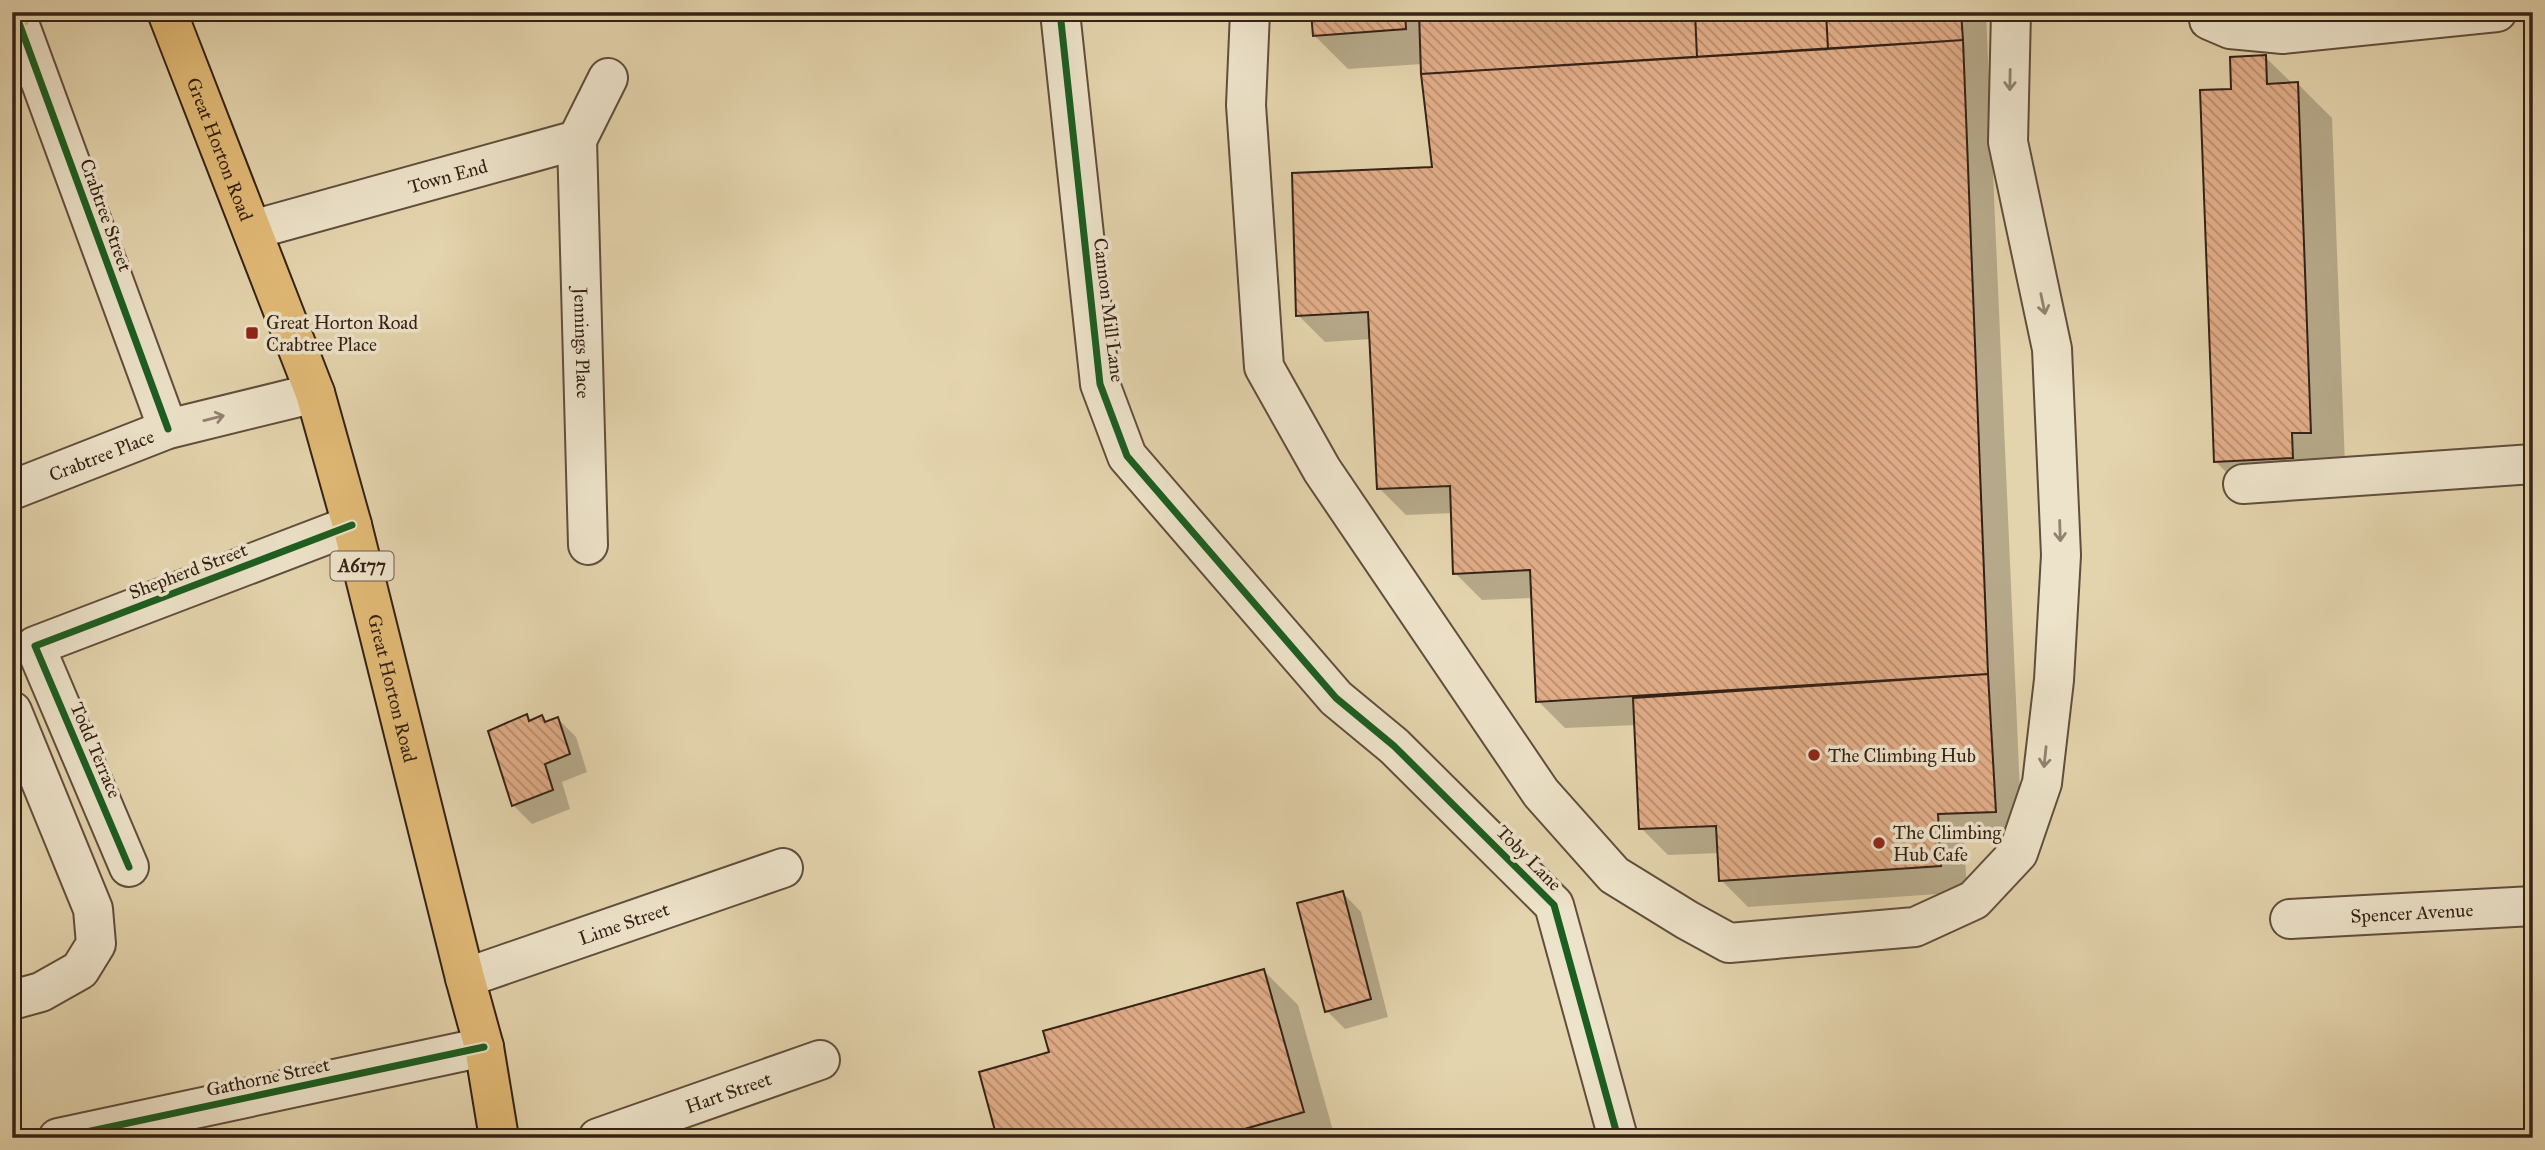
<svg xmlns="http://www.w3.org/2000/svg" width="2545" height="1150" viewBox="0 0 2545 1150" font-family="'IM FELL Great Primer',serif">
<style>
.shadow{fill:#0003}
.building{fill:url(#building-back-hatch);stroke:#352116;stroke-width:2}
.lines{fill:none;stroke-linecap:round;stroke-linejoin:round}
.minor-casing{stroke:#614e3c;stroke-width:42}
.major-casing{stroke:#352116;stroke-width:42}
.minor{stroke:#ede3ca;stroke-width:38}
.major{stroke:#e2ba76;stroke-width:38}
.cycleway-casing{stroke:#ede3ca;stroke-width:11}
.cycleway{stroke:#1b5e20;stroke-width:7}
.oneway{stroke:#918270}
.poi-dot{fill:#8f2418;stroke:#ede3ca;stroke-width:2.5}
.labels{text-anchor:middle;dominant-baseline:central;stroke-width:7;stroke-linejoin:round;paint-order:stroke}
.shield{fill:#ede3ca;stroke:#6c5b4c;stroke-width:2}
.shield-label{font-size:18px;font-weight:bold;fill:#352116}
.street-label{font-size:19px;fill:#352116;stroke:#ede3ca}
.poi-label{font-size:19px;fill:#352116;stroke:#ede3ca;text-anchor:start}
</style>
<defs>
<pattern id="building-back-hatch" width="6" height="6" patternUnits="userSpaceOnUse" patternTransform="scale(1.75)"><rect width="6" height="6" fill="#e1ad88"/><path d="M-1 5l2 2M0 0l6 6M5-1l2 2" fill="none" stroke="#b78c6e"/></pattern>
</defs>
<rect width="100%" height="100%" fill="#e4d4ad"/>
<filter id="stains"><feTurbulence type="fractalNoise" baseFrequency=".00286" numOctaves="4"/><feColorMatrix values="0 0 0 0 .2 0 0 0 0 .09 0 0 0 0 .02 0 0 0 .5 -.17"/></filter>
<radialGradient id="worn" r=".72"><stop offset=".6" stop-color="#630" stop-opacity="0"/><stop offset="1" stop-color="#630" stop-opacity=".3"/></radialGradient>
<path class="shadow" d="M1313,12H1986L2022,838L1964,840L1967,892L1748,907L1721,880L1719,853L1668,855L1641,828L1636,725L1565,728L1538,701L1533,598L1482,600L1455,573L1453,513L1406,515L1379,488L1371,339L1325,342L1298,315L1434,168L1422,64L1348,69L1314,35Z
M2249,12H2348L2275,38Z
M2265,57L2293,84H2298L2332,118L2345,466L2249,495L2215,461L2233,91Z
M526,717L531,721L542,717L547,723L558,719L576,737L587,772L562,782L570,809L532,824L513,805Z
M1343,893L1361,912L1388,1017L1345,1029L1327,1011Z
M1264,971L1298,1005L1335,1138H999L1051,1054Z"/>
<path class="building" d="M1311,12H1405L1406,29L1313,36Z
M1419,12H1695L1697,57L1421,74Z
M1695,12H1826L1828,49L1697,57Z
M1826,12H1961L1963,40L1828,49Z
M1963,40L1988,674L1536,702L1530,570L1453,574L1450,486L1377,489L1368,312L1296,316L1292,173L1432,167L1421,74Z
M2266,55L2267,84L2298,82L2311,433H2292L2293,458L2214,462L2200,90L2231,89L2230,57Z
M1988,674L1996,812L1938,814L1941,866L1719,881L1716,826L1639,829L1633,698Z
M527,714L529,721L542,715L545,722L558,717L570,754L545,764L553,790L512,806L488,731Z
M1343,891L1371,999L1325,1012L1297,903Z
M1264,969L1304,1112L1213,1138H997L979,1072L1049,1052L1043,1031Z"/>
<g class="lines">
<g class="minor-casing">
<g id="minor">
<path d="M15,12L168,429"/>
<path d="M1060,12L1100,384L1127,456L1336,698L1394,746L1554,905L1618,1138"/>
<path d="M1250,12L1246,105L1264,367L1322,470L1541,793L1614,875L1687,920L1729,943L1915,927L1974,900L2018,853L2042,783L2054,680L2061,555L2052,349L2008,142L2011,12"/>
<path d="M2208,12L2209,20L2230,29L2283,34L2497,12"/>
<path id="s1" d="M577,140L588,545"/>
<path id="s2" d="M252,230L577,140L608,78"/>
<path d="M2243,484L2533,464"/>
<path id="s3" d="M12,490L168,429L315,393"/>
<path d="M12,711L93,909L96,944L80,970L41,992L12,1000"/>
<path d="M129,867L35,646L352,525"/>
<path id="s4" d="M2290,919L2533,906"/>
<path id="s5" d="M465,978L783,868"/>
<path d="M58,1138L484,1047"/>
<path id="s6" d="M598,1138L820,1060"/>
</g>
</g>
<g class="major-casing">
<g id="major">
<path d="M12,12H13"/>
<path id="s7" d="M167,12L315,393L352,525L465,978L484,1047L499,1138"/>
</g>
</g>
<use href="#minor" class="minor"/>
<use href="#major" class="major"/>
<g class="cycleway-casing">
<path id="cycleway" d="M15,12L168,429
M1060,12L1100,384L1127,456L1336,698L1394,746L1554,905L1618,1138
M129,867L35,646L352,525
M58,1138L484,1047"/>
</g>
<use href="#cycleway" class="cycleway"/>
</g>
<defs><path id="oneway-shaft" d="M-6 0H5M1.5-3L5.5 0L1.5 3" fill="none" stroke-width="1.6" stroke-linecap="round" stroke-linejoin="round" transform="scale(1.75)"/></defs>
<g class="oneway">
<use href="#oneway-shaft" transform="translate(2010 80) rotate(91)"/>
<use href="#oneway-shaft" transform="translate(2043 304) rotate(78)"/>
<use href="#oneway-shaft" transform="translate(214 418) rotate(-14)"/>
<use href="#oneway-shaft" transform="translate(2060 531) rotate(88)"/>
<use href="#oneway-shaft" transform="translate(2045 757) rotate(96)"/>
</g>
<g class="poi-dot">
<rect x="245" y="326" width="14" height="14" rx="3.5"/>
<circle cx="1814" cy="755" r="7"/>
<circle cx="1879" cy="843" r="7"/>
</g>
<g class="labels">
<rect class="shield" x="330.5" y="551.5" width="63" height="29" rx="5"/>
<g class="shield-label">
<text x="362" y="566">A6177</text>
</g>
<g class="street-label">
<text stroke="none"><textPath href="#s7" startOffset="147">Great Horton Road</textPath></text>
<text stroke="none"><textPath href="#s2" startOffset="203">Town End</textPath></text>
<text transform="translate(106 215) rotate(70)">Crabtree Street</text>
<text transform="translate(1109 310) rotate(83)">Cannon Mill Lane</text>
<text stroke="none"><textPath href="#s1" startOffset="203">Jennings Place</textPath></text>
<text stroke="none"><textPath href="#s3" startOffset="96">Crabtree Place</textPath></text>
<text transform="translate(188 571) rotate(-21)">Shepherd Street</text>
<text stroke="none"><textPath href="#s7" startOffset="714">Great Horton Road</textPath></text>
<text transform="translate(96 750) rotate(67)">Todd Terrace</text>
<text transform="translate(1529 858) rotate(45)">Toby Lane</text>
<text stroke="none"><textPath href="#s4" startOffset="122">Spencer Avenue</textPath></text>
<text stroke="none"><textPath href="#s5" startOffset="168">Lime Street</textPath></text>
<text transform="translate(268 1077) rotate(-12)">Gathorne Street</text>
<text stroke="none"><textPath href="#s6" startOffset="138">Hart Street</textPath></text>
</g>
<g class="poi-label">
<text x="266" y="322">Great Horton Road<tspan x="266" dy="22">Crabtree Place</tspan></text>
<text x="1828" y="755">The Climbing Hub</text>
<text x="1893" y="832">The Climbing<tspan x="1893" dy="22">Hub Cafe</tspan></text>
</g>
</g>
<rect width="2545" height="1150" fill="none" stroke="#e4d4ad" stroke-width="42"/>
<rect x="14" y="14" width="2517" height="1122" fill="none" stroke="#352116" stroke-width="3.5"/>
<rect x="21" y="21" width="2503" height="1108" fill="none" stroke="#352116" stroke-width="2"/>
<rect width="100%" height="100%" filter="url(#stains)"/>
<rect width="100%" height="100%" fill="url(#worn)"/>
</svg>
